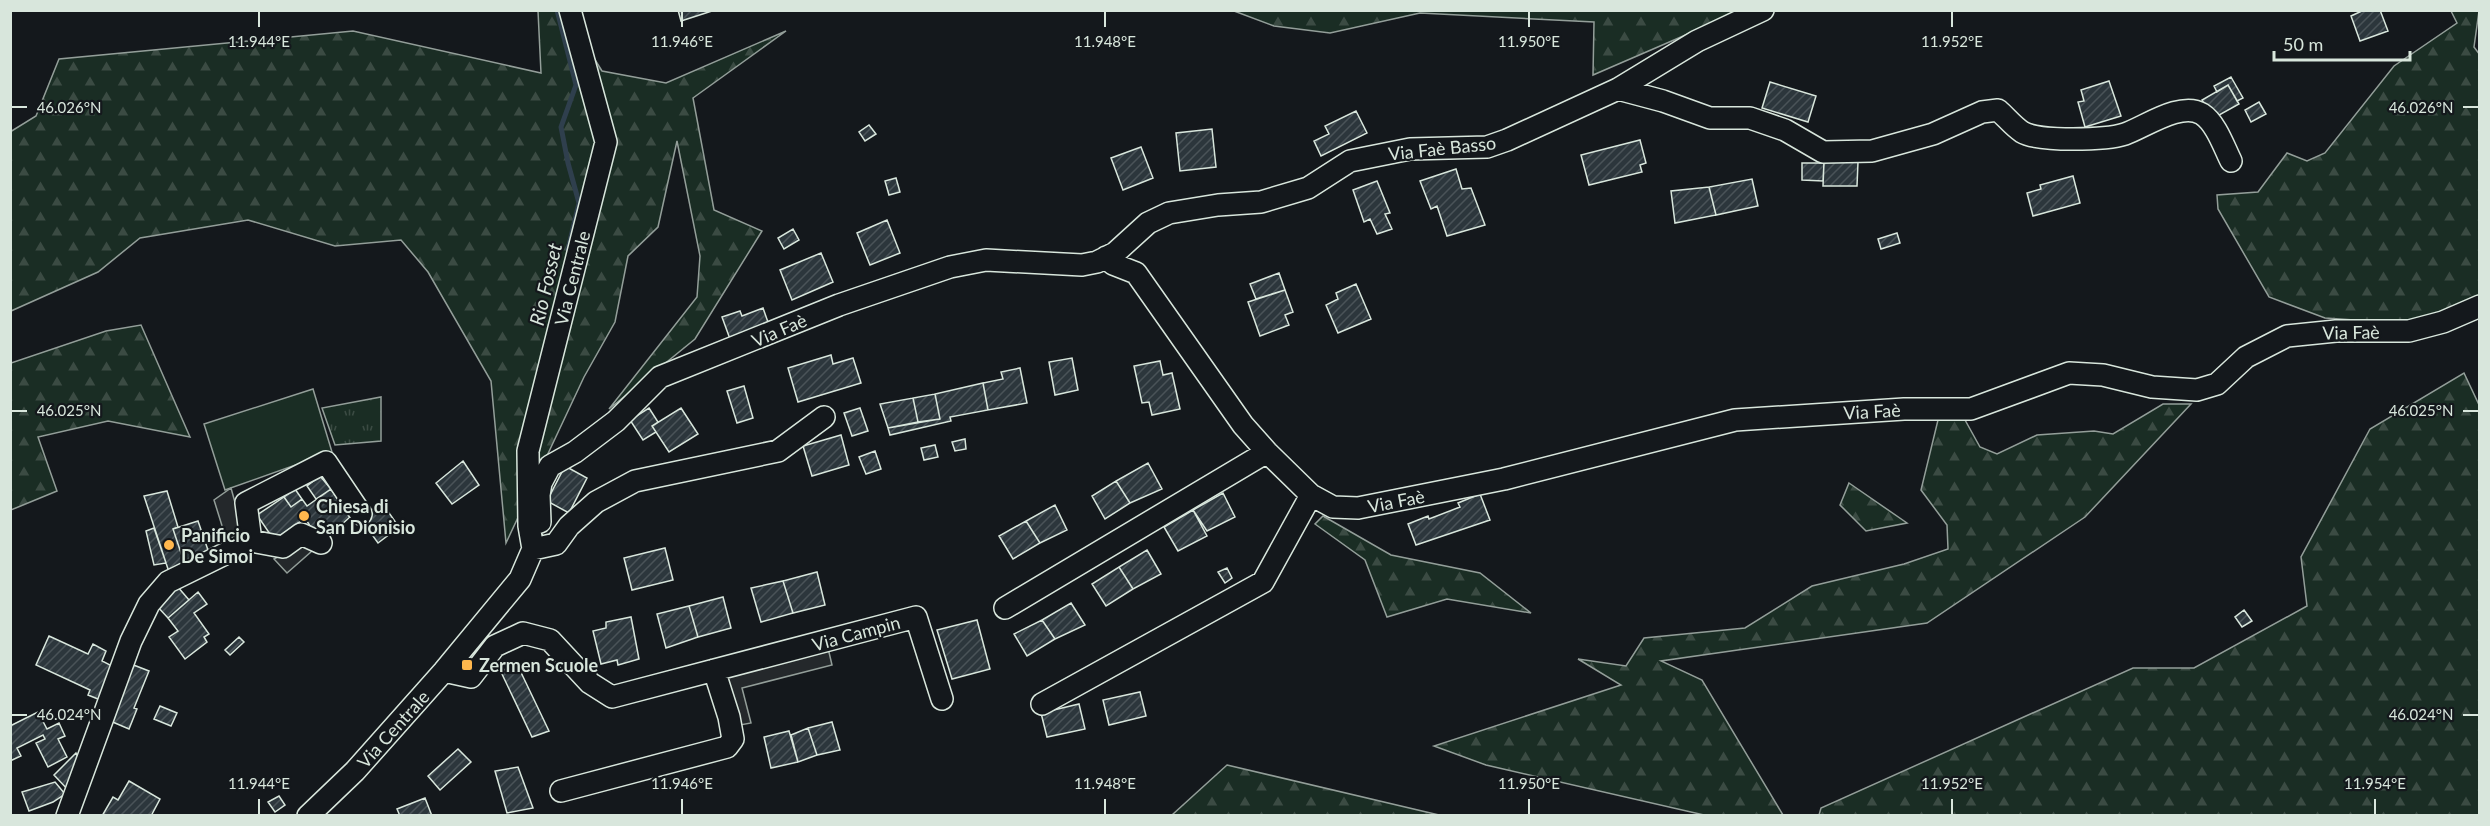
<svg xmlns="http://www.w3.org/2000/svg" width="2490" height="826" viewBox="0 0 2490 826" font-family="Lato,sans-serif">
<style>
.green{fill:#1a2d24;stroke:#939e99;stroke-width:1.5}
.forest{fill:url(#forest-firs);stroke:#939e99;stroke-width:1.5}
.park{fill:url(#park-tufts);stroke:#939e99;stroke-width:1.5}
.parking{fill:#24282b;stroke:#939e99;stroke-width:1.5}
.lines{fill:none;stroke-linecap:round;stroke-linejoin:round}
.stream{stroke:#2f3f4d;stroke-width:5}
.building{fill:url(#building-hatch);stroke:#d8e6dc;stroke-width:1.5}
.minor-casing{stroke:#d8e6dc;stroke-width:24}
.minor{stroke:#14181c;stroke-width:21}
.ticks{fill:none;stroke:#d8e6dc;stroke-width:2}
.poi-dot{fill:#ffb74d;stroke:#14181c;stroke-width:2}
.labels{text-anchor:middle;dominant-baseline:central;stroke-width:4.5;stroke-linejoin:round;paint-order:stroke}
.street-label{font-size:18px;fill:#d8e6dc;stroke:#14181c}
.poi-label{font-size:18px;font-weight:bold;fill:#d8e6dc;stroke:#14181c;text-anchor:start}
.water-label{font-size:20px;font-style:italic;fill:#d8e6dc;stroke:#14181c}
.ticks-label{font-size:15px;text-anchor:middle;fill:#d8e6dc;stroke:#14181c;stroke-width:4.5;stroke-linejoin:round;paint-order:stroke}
</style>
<defs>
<pattern id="forest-firs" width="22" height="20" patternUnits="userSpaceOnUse" patternTransform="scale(1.5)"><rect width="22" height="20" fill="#1a2d24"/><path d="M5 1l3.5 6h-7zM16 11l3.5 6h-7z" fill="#3b4b43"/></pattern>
<pattern id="park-tufts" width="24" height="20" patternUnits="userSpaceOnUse" patternTransform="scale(1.5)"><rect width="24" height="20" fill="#1a2d24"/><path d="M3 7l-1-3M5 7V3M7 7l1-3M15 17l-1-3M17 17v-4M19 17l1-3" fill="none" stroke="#3b4b43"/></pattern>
<pattern id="building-hatch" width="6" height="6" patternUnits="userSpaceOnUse" patternTransform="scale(1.5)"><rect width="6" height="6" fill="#2c363c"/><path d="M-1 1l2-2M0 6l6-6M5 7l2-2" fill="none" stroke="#4a5358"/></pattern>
</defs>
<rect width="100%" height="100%" fill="#14181c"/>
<path class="green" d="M313,389L332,452L225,490L204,424Z"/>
<path class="forest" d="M564,10L602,71L666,83L786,31L693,98L714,210L762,231L695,339L609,409L697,297L700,256L677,141L658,227L628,256L615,322L584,377L506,543L491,381L428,272L401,240L335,246L248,220L140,238L98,272L11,311L10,132L36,116L59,59L353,31L541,73L538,11Z
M1234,11H1741L1593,75L1594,22L1420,13L1330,33L1274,26Z
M2451,11H2479L2474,47L2480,55L2479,299L2413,324L2325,318L2269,297L2218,209L2217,195L2258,192L2287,153L2307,161L2325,153L2394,66L2457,23Z
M141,325L190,437L108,421L38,437L57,491L11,510V363L106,331Z
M2464,373L2480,407L2479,815H1819L1821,808L2133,668H2194L2307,606L2301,557L2370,429Z
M2163,404H2191L2085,517L1927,623L1661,661L1702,680L1783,815H1704L1486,765L1434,746L1621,685L1578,659L1626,666L1644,638L1745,628L1812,586L1904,564L1948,549L1947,525L1921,490L1938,420H1965L1980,447L1997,454L2037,435L2094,431L2113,434Z
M1849,483L1907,523L1866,531L1840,505Z
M1323,516L1391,555L1480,573L1531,613L1447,599L1387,617L1365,560L1315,524Z
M1227,765L1439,815H1172Z"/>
<path class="park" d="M381,397V441L335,445L322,408Z"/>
<path class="parking" d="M231,488L244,535L228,545L214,500Z
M303,543L312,551L287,573L274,559Z
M828,648L832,665L742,688L751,723L735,726L720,675Z"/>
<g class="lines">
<path class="stream" d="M557,10L576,85L561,127L568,163L579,203L568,249"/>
</g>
<path class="building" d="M678,10H715L681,21Z
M2364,10H2380L2388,31L2360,41L2351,16Z
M2231,77L2243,98L2237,101L2228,85L2217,92L2214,86Z
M2109,81L2121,116L2085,127L2078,102L2084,101L2081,90Z
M1770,82L1816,96L1808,122L1762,108Z
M2228,85L2239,104L2212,119L2202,100Z
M2259,102L2266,114L2251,122L2245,110Z
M1356,111L1367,133L1321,156L1314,141L1329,134L1325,126Z
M869,125L876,134L865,141L859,132Z
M1212,129L1216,167L1180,171L1176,133Z
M1640,140L1646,163L1640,165L1642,172L1589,185L1581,155Z
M1141,147L1153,178L1123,190L1111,158Z
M1824,161L1858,162L1857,186H1823Z
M1802,163H1824L1823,181L1802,180Z
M1456,169L1462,189L1471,188L1485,225L1447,236L1437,206L1431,209L1420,181Z
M2073,176L2080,203L2033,216L2027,193L2041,189L2040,185Z
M896,178L900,192L889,195L885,181Z
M1752,179L1758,206L1716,215L1709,187Z
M1377,181L1390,213L1385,214L1392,229L1377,234L1370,219L1364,222L1353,190Z
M1709,187L1716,215L1675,223L1671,191Z
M887,220L900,253L870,265L857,233Z
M793,229L799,240L784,249L778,238Z
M1897,233L1900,243L1881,249L1878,239Z
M821,253L833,282L792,300L780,270Z
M1279,273L1285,290L1256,299L1250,284Z
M1356,284L1371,319L1338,333L1326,305L1338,299L1336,293Z
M1285,290L1293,312L1285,315L1289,325L1260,336L1248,302Z
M763,308L769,325L730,339L722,317L740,311L742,316Z
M831,355L833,364L853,358L861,383L798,402L788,368Z
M1072,358L1078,390L1055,395L1049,362Z
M1160,361L1163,375L1172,373L1180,409L1152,415L1149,402L1142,403L1134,366Z
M1020,368L1027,403L988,410L983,383L1003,379L1001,372Z
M983,383L988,410L950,417L951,421L890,435L888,428L940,419L935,394Z
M744,386L753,418L737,423L727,391Z
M935,394L940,419L918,422L913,398Z
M913,398L918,422L888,428L880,404Z
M649,408L658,422L652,426L656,432L643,440L630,420Z
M681,408L698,434L669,452L652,426Z
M860,408L868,431L852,436L844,413Z
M841,435L849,465L812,476L803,446Z
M965,439L966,449L955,451L952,442Z
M935,445L938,457L924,460L921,448Z
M875,451L881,469L866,474L859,457Z
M463,461L479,485L452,504L436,483Z
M1148,463L1162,489L1130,503L1116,481Z
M565,466L587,478L569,513L547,501Z
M320,476L331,489L316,499L307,486Z
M1116,481L1130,503L1105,519L1092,496Z
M295,489L302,499L291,507L284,497Z
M331,489L350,517L321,543L305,518L274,540L257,515L284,497L291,507L302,499L307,506Z
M167,491L178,527L173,529L184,562L187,560L189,566L169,572L144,496Z
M1223,493L1235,517L1207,531L1193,510Z
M1480,494L1490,520L1416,545L1408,524L1428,516L1429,519L1460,507L1458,503Z
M382,503L399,527L378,543L360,518Z
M1055,505L1067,530L1040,543L1026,521Z
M1193,510L1207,536L1178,551L1164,527Z
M198,521L209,553L184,562L173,529Z
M1026,521L1040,543L1013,559L999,536Z
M154,528L166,563L154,565L146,531Z
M665,548L673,580L632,590L624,558Z
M1147,550L1161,574L1133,589L1119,567Z
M1119,567L1133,589L1106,606L1092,584Z
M1227,568L1232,578L1225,583L1218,572Z
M817,572L825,605L793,613L783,581Z
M783,581L793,613L761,622L751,588Z
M177,586L189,600L168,618L156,605Z
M198,592L207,604L194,613L209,634L204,637L207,642L185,659L169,637L178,631L168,618Z
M723,597L731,628L698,637L689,606Z
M1071,603L1085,625L1055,639L1042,620Z
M689,606L698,637L666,648L657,614Z
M2244,610L2252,621L2242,627L2235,617Z
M631,617L639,659L618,665L617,660L601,664L593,631L606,628V622Z
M977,620L990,669L952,679L937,630Z
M1042,620L1055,639L1027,656L1014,634Z
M49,636L88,654L93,644L106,651L102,661L118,669L103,701L88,695L90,690L36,665Z
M239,637L244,642L230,655L225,650Z
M516,662L549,731L532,737L501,672Z
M131,664L149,671L134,708L137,709L129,729L108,720Z
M1140,692L1146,716L1109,725L1103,700Z
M1079,704L1085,729L1047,737L1041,713Z
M160,706L177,713L171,726L154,719Z
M38,712L47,729L59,723L65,736L58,739L67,757L48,767L36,743L45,739L43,735L17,748L21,756L10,761V726Z
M832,722L840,750L817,755L808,728Z
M808,728L817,755L798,762L791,735Z
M789,731L798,762L771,768L764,737Z
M458,749L471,762L440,790L428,776Z
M76,753L83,766L70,792L54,775Z
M518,767L533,808L507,813L495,771Z
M129,781L160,799L151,816H102L113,797L118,800Z
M55,782L65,794L53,802L29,811L22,792Z
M279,796L285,805L275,812L268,802Z
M425,798L432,816H400L397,809Z"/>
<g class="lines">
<g class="minor-casing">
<path id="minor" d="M1618,89L1663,101L1710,118H1750L1785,130L1823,152L1872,151L1933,134L1982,112L1998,110C2006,117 2013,126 2022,132C2038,142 2107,140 2125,134C2145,127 2181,101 2202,114C2216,123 2224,147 2231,161
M1106,257L1113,264L1136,273L1243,425L1267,452L1311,495L1333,507L1358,508L1504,479L1735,420L1904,409H1971L2069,373L2103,375L2152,387L2197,390L2217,384L2246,357L2287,336L2336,331H2409L2443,322L2480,306
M529,526L540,522L539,495L541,483L550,466L575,452L616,421L660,377L839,305L950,267L986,260L1082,265L1097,262L1115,253L1148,223L1169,213L1218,205L1261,202L1308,188L1350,161L1410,149L1487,147L1507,140L1618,89L1697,41L1763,10
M251,541L246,503L326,462L361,514
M533,549L556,544L569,526L596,502L635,481L778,451L824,417
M1005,608L1267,452
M444,671L471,677L495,646L523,633L550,640L590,683L612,697L916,617L942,699
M1042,704L1263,582L1311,495
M561,791L727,747L733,739L729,717L714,670
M67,816L131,641L149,604L168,582L251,541L283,547L301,534L321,543
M308,816L355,771L444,671L520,579L533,549L529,526L528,451L606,142L570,10"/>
</g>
<use href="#minor" class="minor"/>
</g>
<path class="ticks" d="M259,12V27M682,12V27M1105,12V27M1529,12V27M1952,12V27M12,107H27M2463,107H2478M12,411H27M2463,411H2478M12,715H27M2463,715H2478M259,799V814M682,799V814M1105,799V814M1529,799V814M1952,799V814M2375,799V814"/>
<g class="poi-dot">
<circle cx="304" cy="516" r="6"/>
<circle cx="169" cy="545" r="6"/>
<rect x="461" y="659" width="12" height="12" rx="3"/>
</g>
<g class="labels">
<g class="street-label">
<text transform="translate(1442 148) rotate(-6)">Via Faè Basso</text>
<text transform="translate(572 278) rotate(-76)">Via Centrale</text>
<text transform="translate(779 330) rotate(-23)">Via Faè</text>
<text transform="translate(2351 332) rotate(-1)">Via Faè</text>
<text transform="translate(1872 411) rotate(-3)">Via Faè</text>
<text transform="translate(1396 501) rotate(-11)">Via Faè</text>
<text transform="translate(856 633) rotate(-15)">Via Campin</text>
<text transform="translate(393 729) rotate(-48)">Via Centrale</text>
</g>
<g class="poi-label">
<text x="316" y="506">Chiesa di<tspan x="316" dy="21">San Dionisio</tspan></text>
<text x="181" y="535">Panificio<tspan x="181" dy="21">De Simoi</tspan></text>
<text x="479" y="665">Zermen Scuole</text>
</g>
<g class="water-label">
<text transform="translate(545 284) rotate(-77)">Rio Fosset</text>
</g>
</g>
<g class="ticks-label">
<text x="259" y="47">11.944°E</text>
<text x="682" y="47">11.946°E</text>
<text x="1105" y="47">11.948°E</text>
<text x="1529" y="47">11.950°E</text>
<text x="1952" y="47">11.952°E</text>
<text x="69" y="113">46.026°N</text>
<text x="2421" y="113">46.026°N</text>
<text x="69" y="416">46.025°N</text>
<text x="2421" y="416">46.025°N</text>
<text x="69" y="720">46.024°N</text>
<text x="2421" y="720">46.024°N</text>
<text x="259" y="789">11.944°E</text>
<text x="682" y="789">11.946°E</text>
<text x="1105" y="789">11.948°E</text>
<text x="1529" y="789">11.950°E</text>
<text x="1952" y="789">11.952°E</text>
<text x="2375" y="789">11.954°E</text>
</g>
<rect width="2490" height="826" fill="none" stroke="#d8e6dc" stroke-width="24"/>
<path d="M2274 51v9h136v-9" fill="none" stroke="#d8e6dc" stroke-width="3"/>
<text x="2283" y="51" font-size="18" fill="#d8e6dc" stroke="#14181c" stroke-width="4.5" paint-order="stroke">50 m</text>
</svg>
